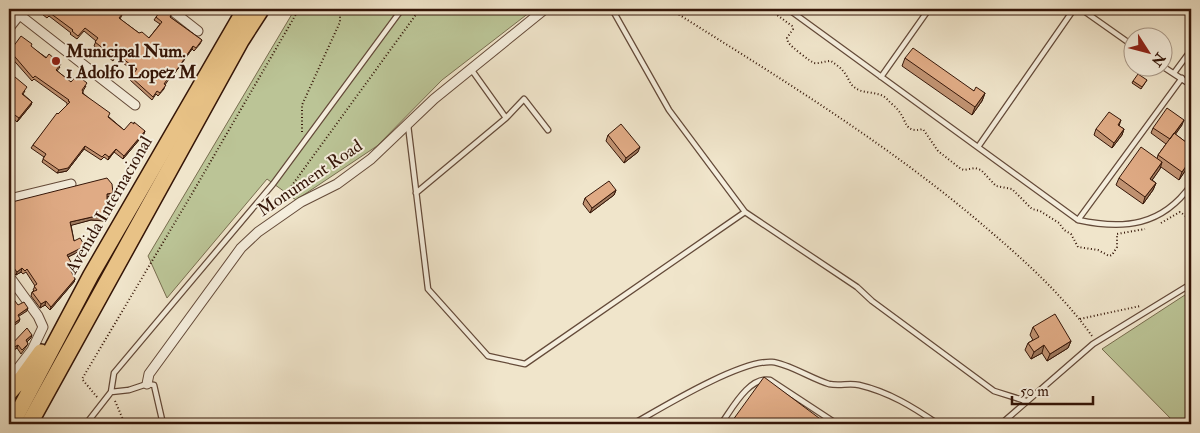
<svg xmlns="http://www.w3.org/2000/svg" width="1200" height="433" viewBox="0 0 1200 433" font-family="'IM FELL Double Pica',serif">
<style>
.green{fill:#bbc496;stroke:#786d4f}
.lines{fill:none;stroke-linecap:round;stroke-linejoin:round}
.service-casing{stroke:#644a39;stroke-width:7}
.minor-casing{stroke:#644a39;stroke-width:11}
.trunk-casing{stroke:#351608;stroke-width:18}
.motorway-casing{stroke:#351608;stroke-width:19}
.path{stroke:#351608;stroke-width:2;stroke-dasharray:1 2.5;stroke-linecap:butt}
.service{stroke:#f5eedd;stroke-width:4.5}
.minor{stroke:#f5eedd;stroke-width:9}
.trunk{stroke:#e8c286;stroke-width:15}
.motorway{stroke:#e8c286;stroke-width:16}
.wall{fill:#c19372;stroke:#351608}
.shaded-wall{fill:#9d785d;stroke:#351608}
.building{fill:#e0ab85;stroke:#351608}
.poi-dot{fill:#8f2418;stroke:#f5eedd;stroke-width:2}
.labels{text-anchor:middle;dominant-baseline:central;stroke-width:4;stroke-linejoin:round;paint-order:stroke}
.poi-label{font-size:18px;font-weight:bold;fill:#351608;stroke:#f5eedd;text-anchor:start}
.street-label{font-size:18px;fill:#351608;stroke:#f5eedd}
</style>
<rect width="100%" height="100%" fill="#f0e5cb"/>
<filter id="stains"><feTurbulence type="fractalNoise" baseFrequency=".004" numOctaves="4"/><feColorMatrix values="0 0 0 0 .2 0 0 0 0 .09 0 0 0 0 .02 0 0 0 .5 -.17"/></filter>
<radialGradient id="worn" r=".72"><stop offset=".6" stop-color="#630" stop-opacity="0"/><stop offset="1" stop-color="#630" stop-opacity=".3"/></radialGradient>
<path class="green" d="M295,9H534L442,80L377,146L296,200L267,179L167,298L148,256Z
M1191,291V424H1176L1102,349Z"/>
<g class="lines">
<g class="service-casing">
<path id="service" d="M612,9L669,110L745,212
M788,9L1078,220L1182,78
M1081,9L1132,45
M1162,66L1191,85
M471,69L506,118L524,99L548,130
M1174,73L1191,50
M881,77L929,9
M408,125L428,289L488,356L525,364L745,212L857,287L872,301L994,391L1026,401
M978,147L1074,9
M416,193L506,118
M1078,220C1124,230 1162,226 1191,185
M111,392L114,373L273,184L402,9
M86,424L111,392L129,390L147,384L154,385L163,424
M633,424C663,407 740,360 772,362C787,363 812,379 829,384C839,386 850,383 859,385C889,392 913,407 938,424
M721,424C732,409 749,376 770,380L837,424
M1001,424L1093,344L1191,284"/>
</g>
<g class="minor-casing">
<path id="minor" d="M12,9L135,105
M170,9L198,31
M9,28L24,9
M9,199L71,184
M9,276L38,316L43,327L32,350L9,380
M147,384L149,374L241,248L258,232L301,202L337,184L371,159L434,99L545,9"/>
</g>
<g class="trunk-casing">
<path id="trunk" d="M9,393L23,377L41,352
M12,424L91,275L245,9"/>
</g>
<g class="motorway-casing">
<path id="motorway" d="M29,424L241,40L261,9"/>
</g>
<path class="path" d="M670,9C778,77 887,143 984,226C1024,260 1062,294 1092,336
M769,9L792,26L793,29L787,38L788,42C790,46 811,62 814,63C819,64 825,61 831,61C835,64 840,67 843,71C848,76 849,83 854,87C863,95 878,90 887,99C890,103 895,106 898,110C907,120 904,134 923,129L938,151L961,169L964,170L975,168L981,170L996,186L1012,189L1032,209L1040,211L1059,223L1064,230L1071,234L1078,247L1098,250L1109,256L1112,255L1117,247V234L1145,229
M302,132V105L340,22V9
M277,206L420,9
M1161,223L1180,212L1187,217H1191
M1080,319L1140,306
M97,397L82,379L193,192L299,9
M115,401L125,424"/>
<use href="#service" class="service"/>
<use href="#minor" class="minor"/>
<use href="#trunk" class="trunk"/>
<use href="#motorway" class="motorway"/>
</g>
<path class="wall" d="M39,9H118L123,13L120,19L139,33L149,38L160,24L154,20L156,17L171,15L170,17L202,40L200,44L194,51L192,49L174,74L173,73L165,85L164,89L158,96L156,94L152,100L130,80L131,77L135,72L115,57L113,61L94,46L96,41L84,31L77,39L70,34L71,33L49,16L47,18L38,11Z
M31,47L60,67L57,71L71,82L86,86L83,91V93L109,117L124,130L144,134L123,159L114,152L108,160L104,157L101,160L84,149L67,171L57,173L42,162L44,157L31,148L33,145L58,114L67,105V103L34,79L32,81L9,55L10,51Z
M905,58L974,91L985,93L982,101L972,115L902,66Z
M9,72L25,91L23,94L32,102L31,105L17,122L9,115Z
M1147,80L1141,89L1132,83L1133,81Z
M1121,120L1119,126L1124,129L1122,135L1112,148L1094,135L1096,129Z
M1182,125L1175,134L1191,146V162L1179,180L1161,167L1152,180L1156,183L1153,190L1143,204L1116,185L1119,178L1157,159L1158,155L1166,144L1151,133L1153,128Z
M608,135L638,152L624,163L606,141Z
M616,190L614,195L590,213L583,204L585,198Z
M113,193L112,196L107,197V217L105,221L91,220L71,225L74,241L85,246L84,249L68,257L69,265L68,266L75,279L74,282L50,310L45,305L40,308L31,296L32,292L34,291L33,290L35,286L26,272L23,274L21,272L16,275L12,271L9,270L12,202Z
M1033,327L1071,341L1068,348L1047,361L1042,353L1031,359L1025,350L1028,343L1033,340L1030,335Z
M31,338L27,342L28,344L26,347L21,354L17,348L9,353V347Z"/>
<path class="shaded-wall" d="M193,46L192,49L174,74L176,71Z
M985,93L982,101L972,115L975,107Z
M32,102L31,105L17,122L19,118Z
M1184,120L1182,125L1168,145L1170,140Z
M1124,129L1122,135L1112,148L1114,143Z
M145,131L144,134L123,159L124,156Z
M85,146L84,149L67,171L57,173L59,170Z
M640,147L638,152L624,163L626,158Z
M116,149L114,152L108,160L109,157Z
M1191,159V162L1179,180L1182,172Z
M1162,162L1160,169L1148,186L1150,179Z
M1156,183L1153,190L1143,204L1145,197Z
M616,190L614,195L590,213L592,208Z
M113,193L112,196L106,197L107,194Z
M92,217H107L105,221L91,220L69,226L70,222Z
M85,246L84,249L66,258L67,255Z
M22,268L21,272L16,275L17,272Z
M75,279L74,282L50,310L51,307Z
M46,301L45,305L40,308L41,304Z
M28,308L27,311L16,318L18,315Z
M20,319L19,322L9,329V327Z
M32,335L31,338L25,344L26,340Z
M1071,341L1068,348L1047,361L1050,354Z
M18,345L17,348L9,353V350Z
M1044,345L1042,353L1031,359L1034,352Z"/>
<path class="building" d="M40,9H118L123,13L119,18L139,33L142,32L149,38L162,22L156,17L162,9H163L171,15L170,17L202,40L196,48L193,46L176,71L174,70L164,84L166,85L160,93L157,91L153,97L131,77L137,69L116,54L114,57L95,42L98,38L85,28L78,36L72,31L73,30L50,13L48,15Z
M21,36L32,44L31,46L46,58L49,54L61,64L56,70L71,82L77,75L87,83L82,90L83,92L82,93L110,113L108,117L124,130L131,122L134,124V122L145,131L124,156L116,149L109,157L105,154L102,157L85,146L68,168L59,170L43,159L46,154L33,145L57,113L58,114L70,102L68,101L69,100L35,76L33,78L10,51Z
M913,48L974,91L976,87L985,93L975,107L905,58Z
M9,72L27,87L22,94L32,102L19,118L9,111Z
M1138,74L1147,80L1142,87L1133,81Z
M1167,108L1184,120L1170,139L1153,128Z
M1109,112L1121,120L1118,125L1124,129L1114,143L1096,129Z
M621,124L640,147L626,158L608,135Z
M1174,133L1191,146V159L1182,172L1158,155Z
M9,136L11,137L9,143Z
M1141,147L1162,162L1150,179L1156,183L1145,197L1119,178Z
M107,178L112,184L113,193L107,194V217H92L70,222L74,241L80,238L85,246L67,255L71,262L67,263L75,279L51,307L46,301L41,304L32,292L37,290L34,286L37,284L27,269L25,271L22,268L17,272L13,267L10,266L9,267V201L12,202Z
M609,181L616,190L592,208L585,198Z
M9,281L13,287L9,290Z
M9,293L18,305L24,302L28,308L18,315L20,319L9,327Z
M1055,314L1071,341L1050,354L1044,345L1034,352L1028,343L1039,337L1033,327Z
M27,328L32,335L26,340L28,344L22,350L18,345L9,350V347Z
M764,377L827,424H730Z"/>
<circle class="poi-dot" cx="56" cy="61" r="5"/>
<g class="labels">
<g class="poi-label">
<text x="66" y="51">Municipal Num.<tspan x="66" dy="21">1 Adolfo Lopez M</tspan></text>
</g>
<g class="street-label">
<text transform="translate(310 178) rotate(-34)">Monument Road</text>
<text transform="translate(109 205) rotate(-60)">Avenida Internacional</text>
</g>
</g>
<rect width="1200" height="433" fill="none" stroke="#f0e5cb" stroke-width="30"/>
<rect x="10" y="10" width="1180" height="413" fill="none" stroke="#351608" stroke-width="2.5"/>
<rect x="15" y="15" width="1170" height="403" fill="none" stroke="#351608"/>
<g transform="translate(1148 52) rotate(126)"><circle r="24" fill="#f5eedd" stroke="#a89888"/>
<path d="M0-4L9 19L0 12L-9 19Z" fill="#8f2418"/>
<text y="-8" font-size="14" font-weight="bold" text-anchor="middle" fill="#351608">N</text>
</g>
<path d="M1012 396v8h81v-8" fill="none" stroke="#351608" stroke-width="2.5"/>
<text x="1020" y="396" font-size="15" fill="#351608" stroke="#f5eedd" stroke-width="4" paint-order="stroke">50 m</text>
<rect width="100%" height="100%" filter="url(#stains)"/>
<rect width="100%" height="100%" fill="url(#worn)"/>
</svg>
